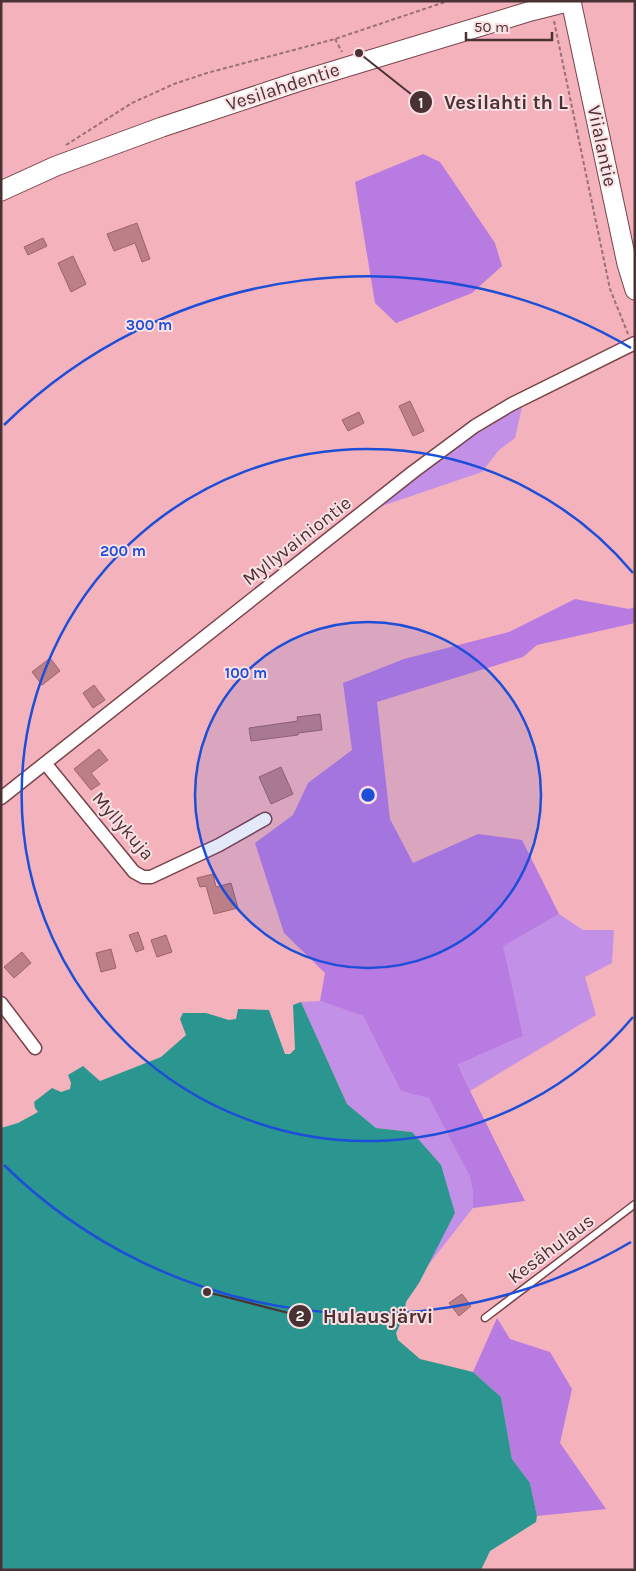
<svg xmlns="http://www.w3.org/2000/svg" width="636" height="1571" viewBox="0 0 636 1571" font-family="Karla,sans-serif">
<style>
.green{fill:#c390e7}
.forest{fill:#b77be1}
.water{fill:#2b9690}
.building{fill:#bc7f88;stroke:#9c626b}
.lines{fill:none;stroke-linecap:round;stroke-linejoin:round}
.lane-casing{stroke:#78424b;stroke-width:9}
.street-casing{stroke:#78424b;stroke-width:15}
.secondary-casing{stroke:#78424b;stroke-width:21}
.path{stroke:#9c6f75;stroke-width:2;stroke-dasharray:4 2.5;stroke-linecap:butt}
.lane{stroke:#fff;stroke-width:6}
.street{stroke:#fff;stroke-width:12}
.secondary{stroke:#fff;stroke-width:19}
.ring{fill:none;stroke:#1d4ed8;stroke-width:2.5}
.labels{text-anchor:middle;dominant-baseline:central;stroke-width:4;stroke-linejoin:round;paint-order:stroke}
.street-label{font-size:19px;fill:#4a3134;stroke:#fbe0e3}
.centre{fill:#1d4ed8;stroke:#fbe0e3;stroke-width:2.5}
.ring-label{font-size:15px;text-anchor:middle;font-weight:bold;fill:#1d4ed8;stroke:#fbe0e3;stroke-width:4;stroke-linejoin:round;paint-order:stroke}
.leader{fill:none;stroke:#4a3134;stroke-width:2}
.callout-dot{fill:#4a3134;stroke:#fbe0e3;stroke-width:2}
.mark-label{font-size:15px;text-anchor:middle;font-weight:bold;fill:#fff}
.callout-label{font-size:20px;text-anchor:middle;font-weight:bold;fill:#4a3134;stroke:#fbe0e3;stroke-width:4;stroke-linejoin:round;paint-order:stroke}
</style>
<rect width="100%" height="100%" fill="#f4b3bc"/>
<path class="green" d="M522,407L515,438L499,450L482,472L382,506C425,467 471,435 522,407Z
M559,914L583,930H614L612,963L585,977L596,1015L470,1091L458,1063L523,1036L502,945Z
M320,1001L363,1016L401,1091L429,1097L470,1177L473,1192V1208L426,1268L455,1213L412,1132L376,1128L347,1104L301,1002Z"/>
<path class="forest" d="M423,154L440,162L495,243L502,266L472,293L396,323L375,303L355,182Z
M575,599L629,609L635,607V623L537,645L523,657L377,702L390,819L413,863L478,834L522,840L559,914L503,946L523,1036L458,1064L470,1091L525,1201L473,1208V1192L470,1177L429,1098L401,1091L363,1016L320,1001L325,973L284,933L255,843L293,815L308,783L352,750L343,683L404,659L509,632Z
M497,1318L510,1339L550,1352L572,1389L560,1443L606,1509L537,1516L530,1483L512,1459L501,1397L473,1372Z"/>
<path class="water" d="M301,1002L347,1104L376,1128L412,1132L441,1165L455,1213L419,1283L406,1302L404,1316L396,1333L398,1340L420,1359L473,1372L501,1397L512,1459L530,1483L537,1516L536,1522L490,1551L481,1570H1V1128L18,1123L38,1112L35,1108L34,1102L52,1088L61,1092L70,1089L71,1083L68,1075L83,1066L100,1081L161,1057L186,1035L180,1019L183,1013H206L229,1020L236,1019L238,1009L269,1010L285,1054H290L295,1049L293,1005Z"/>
<path class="building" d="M137,223L150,259L142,262L135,243L114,251L107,234Z
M43,238L47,246L28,255L24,247Z
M73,256L86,284L71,292L58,263Z
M410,401L424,431L413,436L399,406Z
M359,412L364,423L348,431L342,420Z
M50,658L60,671L42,685L32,672Z
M94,685L105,700L93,708L83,693Z
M320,714L322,730L298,733V735L251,741L249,728L298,721L297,717Z
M99,749L108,760L91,773L100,784L91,790L74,769Z
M281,767L293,794L271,804L259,777Z
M213,874L216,887L231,883L238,908L214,914L206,886L200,887L197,878Z
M138,932L144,949L136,952L129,935Z
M166,935L172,952L157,957L151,940Z
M111,949L116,968L101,972L96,953Z
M22,952L31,963L14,978L4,967Z
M462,1294L471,1306L459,1316L449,1303Z"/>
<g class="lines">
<g class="lane-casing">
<path id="lane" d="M485,1318L635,1204"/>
</g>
<g class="street-casing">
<path id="street" d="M45,763L134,872L143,877H151L219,845L265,819
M1,798L413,472L475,426L512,404L635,343
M1,1003L35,1048"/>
</g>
<g class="secondary-casing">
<path id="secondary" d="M571,1L627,264L635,290
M1,191L56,166L162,127L297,82L531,11L571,1"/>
</g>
<path class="path" d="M554,21L610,289L628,334
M335,39L342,52
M66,145L132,103L174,84L207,73L335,39L448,1"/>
<use href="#lane" class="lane"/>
<use href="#street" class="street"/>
<use href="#secondary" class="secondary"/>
</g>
<circle cx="368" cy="795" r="173" fill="#1d4ed8" fill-opacity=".12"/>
<g class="ring">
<circle cx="368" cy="795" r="173"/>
<path d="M633 1017A346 346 0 1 1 633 573"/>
<path d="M631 1242A519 519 0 0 1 4 1165M4 425A519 519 0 0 1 631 348"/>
</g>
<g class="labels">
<g class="street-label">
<text transform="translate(283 87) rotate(-18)">Vesilahdentie</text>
<text transform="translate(602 146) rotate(78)">Viialantie</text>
<text transform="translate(297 541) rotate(-38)">Myllyvainiontie</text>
<text transform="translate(123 826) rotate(49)">Myllykuja</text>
<text transform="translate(551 1249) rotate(-37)">Kesähulaus</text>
</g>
</g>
<circle cx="368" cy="795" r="8" class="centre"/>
<g class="ring-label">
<text x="149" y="330">300 m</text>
<text x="123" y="556">200 m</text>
<text x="246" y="678">100 m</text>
</g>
<path class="leader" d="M359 53L421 102M207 1292L300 1316"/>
<g class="callout-dot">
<circle cx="359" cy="53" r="5"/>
<circle cx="207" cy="1292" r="5"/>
<circle cx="421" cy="102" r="12"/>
<circle cx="300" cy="1316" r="12"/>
</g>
<g class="mark-label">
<text x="421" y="108">1</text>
<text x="300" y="1321">2</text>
</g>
<g class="callout-label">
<text x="506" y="109">Vesilahti th L</text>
<text x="378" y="1323">Hulausjärvi</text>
</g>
<rect width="636" height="1571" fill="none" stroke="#4a3134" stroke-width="5"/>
<path d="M466 32v8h86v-8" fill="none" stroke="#4a3134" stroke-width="2.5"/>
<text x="474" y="32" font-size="15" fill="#4a3134" stroke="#fbe0e3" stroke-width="4" paint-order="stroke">50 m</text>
</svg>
